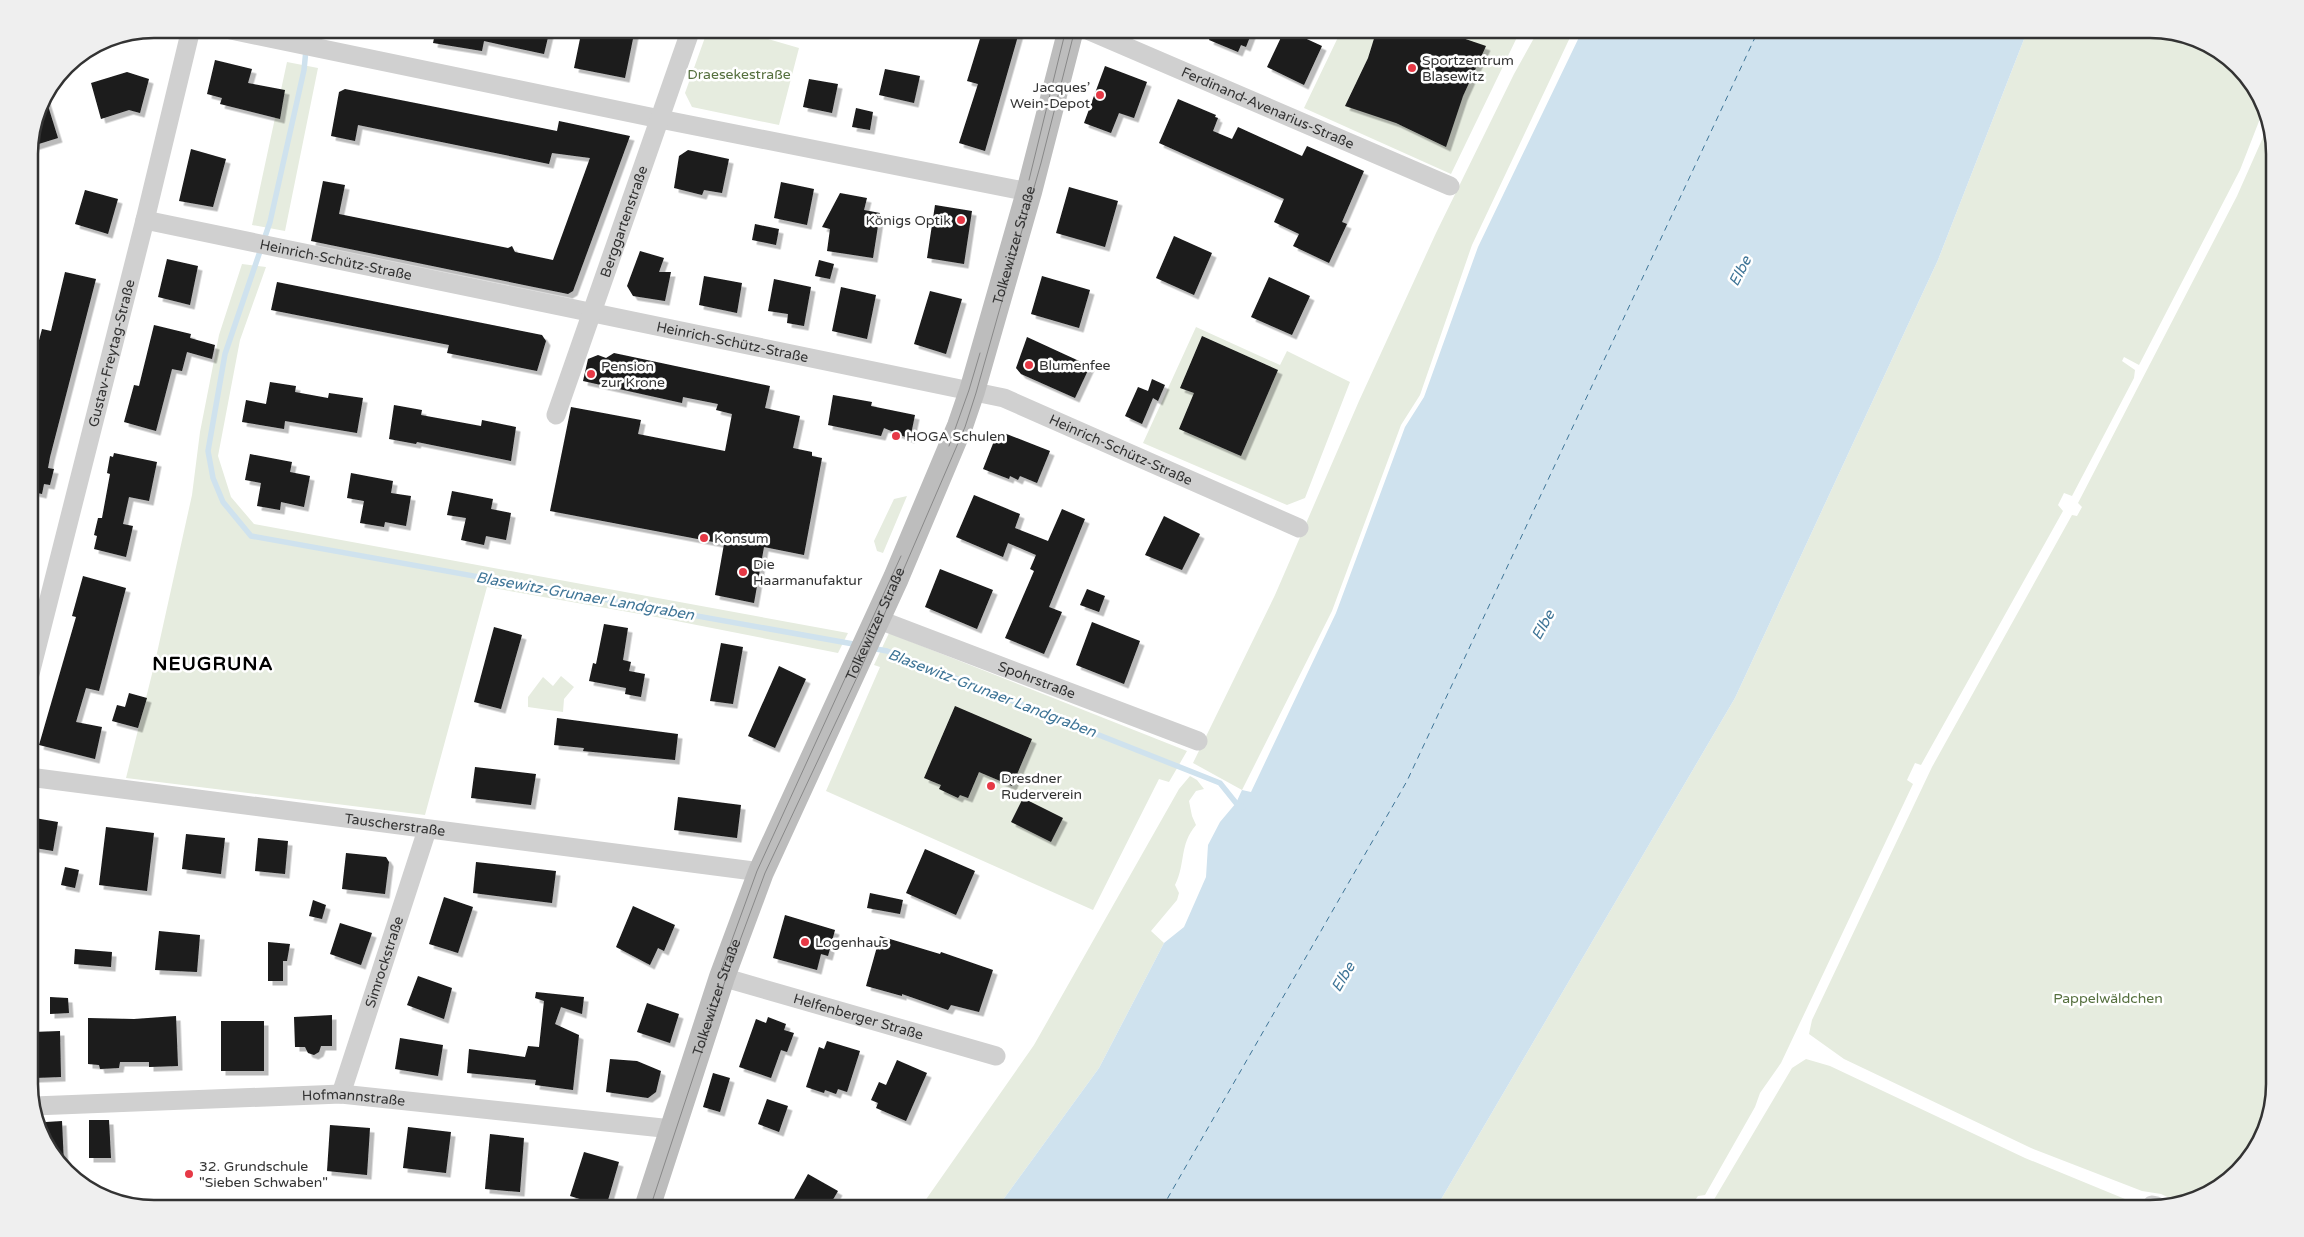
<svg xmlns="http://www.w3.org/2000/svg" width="2304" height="1237" viewBox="0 0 2304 1237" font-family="'Varela Round',sans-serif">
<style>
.green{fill:#e6ecdf}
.water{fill:#cfe2ee}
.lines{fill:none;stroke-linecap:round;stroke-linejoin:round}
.stream{stroke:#cfe2ee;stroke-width:5.5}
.ferry{stroke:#3f7597;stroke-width:1;stroke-dasharray:6 5;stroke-linecap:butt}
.building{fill:#1a1a1a;filter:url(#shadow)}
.minor{stroke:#d0d0d0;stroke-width:19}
.secondary{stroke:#bdbdbd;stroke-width:26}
.tram{stroke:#888;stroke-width:1}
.poi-dot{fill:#e63946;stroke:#fff;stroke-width:2}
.labels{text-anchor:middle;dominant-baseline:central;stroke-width:5;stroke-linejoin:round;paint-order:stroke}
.poi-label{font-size:14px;fill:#333;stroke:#fff;text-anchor:start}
.park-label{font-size:14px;fill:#56703f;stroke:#fff}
.street-label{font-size:14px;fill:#333;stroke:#fff}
.water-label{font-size:15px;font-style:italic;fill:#3f7597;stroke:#fff}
.district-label{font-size:19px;font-weight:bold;letter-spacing:1px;fill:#000;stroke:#fff}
.rim{fill:none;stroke:#333;stroke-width:2.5}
</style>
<defs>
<filter id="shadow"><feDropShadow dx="4.5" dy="4.5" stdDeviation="0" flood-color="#0004"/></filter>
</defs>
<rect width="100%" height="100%" fill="#fff"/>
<path class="green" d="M708,29H734L799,48L779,125L692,107L685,93Z
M1342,29H1521L1451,174L1304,108Z
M1539,29H1574L1472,245L1420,395L1401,425L1332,611L1242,790L1193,763L1275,595L1359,401L1436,233L1514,74Z
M2028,29H2150L2206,42L2254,85L2263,111L2240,170L2139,365L2124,357L2122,361L2135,370L2134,378L2072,496L2064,493L2058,505L2063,511L1921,765L1915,763L1907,780L1913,784L1781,1063L1760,1093L1755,1107L1705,1195L1698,1196L1693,1203L1694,1208H1436L1735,698L1938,260Z
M287,62L318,68L285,231L252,225Z
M2268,126L2275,146V1083L2262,1139L2219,1187L2176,1201L2161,1194L2142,1191L2031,1148L1844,1059L1809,1034L1812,1020L1932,767L2072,515L2077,516L2082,507L2078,503L2237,196Z
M242,264L266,267L240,340L218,456L231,497L254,524L848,633L838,653L651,616L487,587L425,815L126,778L155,662L192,495L200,432L219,335Z
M1196,327L1280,365L1287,351L1350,382L1305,498L1287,505L1143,443Z
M907,496L883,553L877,551L874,541L894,499Z
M889,633L1187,751L1169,782L1159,779L1093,910L826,791L880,667L874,665Z
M561,676L574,687L564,699L563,712L528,707V697L543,677L553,686Z
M1190,776L1197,780L1204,789L1196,791L1189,801L1192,816L1196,825C1179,845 1186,863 1175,885L1179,893L1177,900L1151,931L1164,943L1099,1068L997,1208H920L1034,1045L1179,789Z
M1806,1059L1830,1066L2025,1158L2142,1206L2144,1208H1709L1792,1068Z"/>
<path class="water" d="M1583,29H2028L1938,260L1735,698L1436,1208H997L1099,1068L1164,943L1184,927L1206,877L1208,845L1220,822L1236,803L1242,790L1251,792L1336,613L1405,427L1424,397L1478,247Z"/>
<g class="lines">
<path class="stream" d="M308,29L304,70L270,222L225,354L208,451L213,478L223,502L251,536L859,645
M871,648L887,651L1220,783L1236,803L1243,807"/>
<path class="ferry" d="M1162,1208L1407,781L1759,29"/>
</g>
<path class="building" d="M436,29H550L544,54L484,41L482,51L433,43Z
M582,29H635L625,78L574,68Z
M983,29H1020L985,151L959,143L978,84L967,81Z
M1214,29H1253L1246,47L1241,45L1238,52L1209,40Z
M1285,29L1322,46L1304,85L1267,67Z
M1377,29H1436L1486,46L1463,96L1446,147L1396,123L1345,106L1368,58Z
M215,60L252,69L248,83L285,90L280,119L220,104L222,98L207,94Z
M1105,66L1147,82L1134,118L1119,113L1111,133L1084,123Z
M885,69L920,76L914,103L879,95Z
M127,72L149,79L140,113L129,110L101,119L91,83Z
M809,79L838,84L832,113L803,107Z
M345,89L557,131L559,121L630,136L573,291L568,294L311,241L323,181L345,185L339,214L508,248L512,246L515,252L553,260L590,158L552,153L549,164L358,125L355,141L331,136L339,92Z
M45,96L58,138L29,147L38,106Z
M1178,99L1216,115L1215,117L1218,118L1213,131L1232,139L1238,127L1302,156L1307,146L1364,171L1342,222L1347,224L1329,263L1293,246L1299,234L1274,222L1284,199L1159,143Z
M856,108L873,112L870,130L852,127Z
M191,149L226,159L213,207L179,201Z
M688,150L729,159L722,193L704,190L702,195L674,188L679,156Z
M781,182L814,189L807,225L774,218Z
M1069,187L1118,201L1105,247L1056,233Z
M85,190L118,199L108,234L75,224Z
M840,193L867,198L864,210L880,213L873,258L827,251L830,229L822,227Z
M935,205L972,211L964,264L927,258Z
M755,224L779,229L776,245L752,240Z
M1174,236L1212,253L1194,295L1156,278Z
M640,251L664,258L659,272H671L665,301L633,296L627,286Z
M167,259L198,266L190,305L158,297Z
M819,260L834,264L830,279L815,276Z
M65,272L96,279L50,457L48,468L54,469L50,485L44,484L42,494L29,491V395L36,368L32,367L42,329L51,331Z
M704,276L742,283L737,313L699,305Z
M1042,276L1090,290L1079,328L1031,314Z
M1269,277L1310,296L1292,335L1251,317Z
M774,279L811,287L804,326L787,323L788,314L768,311Z
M277,282L542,335L546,341L537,371L447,353L449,345L271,310Z
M841,287L876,295L867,339L832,331Z
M930,291L962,299L946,354L914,344Z
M154,325L191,334L190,338L215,345L212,359L187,352L182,371L172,369L156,431L124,422L134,385L139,386Z
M1202,336L1278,370L1241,456L1179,429L1194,393L1180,388Z
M1027,337L1090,366L1075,398L1021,374L1016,368Z
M614,353L770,386L765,408L800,416L793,448L812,452V456L822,458L804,555L764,547L754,603L715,595L724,544L550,511L571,407L641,420L638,434L725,451L732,414L716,410L718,404L683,397L682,403L583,381L588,359L598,355L606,358Z
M1152,379L1165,385L1158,401L1153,398L1142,424L1125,416L1138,387L1148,391Z
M270,382L296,386L295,392L328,398L329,393L363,398L357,433L285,421L284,429L242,422L246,400L266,404Z
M833,395L872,402L871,406L915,415L910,439L884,428L881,436L828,425Z
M394,405L422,410L421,415L481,426L482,420L516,427L511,461L417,442L416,444L389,439Z
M1004,433L1050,451L1037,483L1020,476L1018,480L1010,476L1009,479L983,469L996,436Z
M114,453L157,462L149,501L129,497L123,524L133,526L126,557L94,549L97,536L94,535L98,518H102L110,474L107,473L110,456L113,457Z
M250,454L292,462L290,472L310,476L304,507L281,502L280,510L257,506L261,483L245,480Z
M351,473L393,481L391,493L411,496L406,526L385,522L384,527L360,523L364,501L347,498Z
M452,491L493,499L491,509L511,513L506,540L486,536L484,545L461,540L466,518L447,515Z
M974,495L1020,514L1015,528L1048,541L1062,509L1085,519L1049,607L1062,612L1044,654L1005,638L1034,571L1030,569L1036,555L1008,543L1003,557L956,537Z
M1164,516L1200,534L1182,570L1145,555Z
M940,569L993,590L977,629L925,607Z
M83,576L126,588L99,691L86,688L76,722L102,727L95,759L39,745L76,617L72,616Z
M1087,589L1105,596L1099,612L1080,605Z
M1092,622L1140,641L1124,684L1076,665Z
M604,624L628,628L623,660L631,662L629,671L645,674L641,697L625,694L626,688L589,681L593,663L596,664Z
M494,627L522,635L501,709L474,702Z
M721,643L743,647L733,704L710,701Z
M779,666L806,679L775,748L748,736Z
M129,693L147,698L138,728L112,721L117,705L125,707Z
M955,706L1032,739L1012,786L979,772L968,798L960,795L958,798L939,789L941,785L924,778Z
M557,718L678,734L675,760L583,751L584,748L554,745Z
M475,767L536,774L531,805L471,798Z
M678,797L741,805L737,838L674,830Z
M1023,798L1063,818L1051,842L1011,822Z
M29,817L58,822L53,851L29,847Z
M106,827L154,833L147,891L99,885Z
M186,834L225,838L221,874L182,869Z
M258,838L288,841L285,874L255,871Z
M925,849L975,871L956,915L906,893Z
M346,853L386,857L389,862L385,894L342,889Z
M476,862L556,871L552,903L473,893Z
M65,867L79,870L75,888L61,885Z
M870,893L903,900L900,914L867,908Z
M444,897L473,907L458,953L429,944Z
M313,900L326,905L322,919L309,916Z
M633,906L675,925L664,951L658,948L650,965L616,947Z
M785,915L835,930L828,956L821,954L817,970L773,958Z
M340,923L372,933L361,965L330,954Z
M159,931L200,935L197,972L155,970Z
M880,936L940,954L941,952L993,970L979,1012L951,1005L948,1010L902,994V996L866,986Z
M268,942L290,944L287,961H283V981H268Z
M75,949L112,952L111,967L74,964Z
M418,976L452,988L444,1019L407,1005Z
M536,992L584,997L582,1014L561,1007L555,1024L579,1035L573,1090L535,1085L536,1080L467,1073L469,1049L525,1057L528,1046L539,1047L544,1001L535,998Z
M50,997L68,998L69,1013L50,1014Z
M647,1003L679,1014L670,1043L637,1032Z
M332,1015V1046H321L319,1052L314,1055L308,1053L305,1047H295L294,1017Z
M176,1016L178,1066L149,1067V1062H120L119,1068L100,1069L99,1065L88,1064V1018L134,1019Z
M768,1017L786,1024L784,1030L794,1033L787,1052L781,1050L771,1078L739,1067L756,1019L766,1023Z
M221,1021H264V1071H221Z
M60,1031L61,1077L34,1078L32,1032Z
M400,1038L443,1045L438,1076L395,1069Z
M827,1041L860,1051L847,1092L838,1089L836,1094L825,1090L824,1093L806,1087L819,1047L824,1049Z
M610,1059L637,1061L661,1071L656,1092L648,1098L606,1092Z
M897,1060L927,1073L906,1121L876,1108L878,1103L871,1100L879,1082L886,1085Z
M713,1073L730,1078L720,1112L703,1107Z
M767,1099L788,1106L779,1132L758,1124Z
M89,1120H109L111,1158H89Z
M62,1121L64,1165L50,1153L45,1139L46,1122Z
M330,1125L370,1128L367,1175L327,1171Z
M408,1127L451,1132L446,1173L403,1168Z
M490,1134L524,1138L520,1192L485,1189Z
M584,1152L619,1162L606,1207L570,1196Z
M808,1174L838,1191L828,1208H789Z"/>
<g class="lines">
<g class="minor">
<path d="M226,29L660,119L1029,192"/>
<path id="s1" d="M1085,29L1450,186"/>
<path id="s2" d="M145,220L1004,398L1299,528"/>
<path id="s3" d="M556,415L691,29"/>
<path id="s4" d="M877,619L1198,741"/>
<path id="s5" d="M29,678L145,220L191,29"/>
<path id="s6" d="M29,777L761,872"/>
<path id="s7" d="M722,977L996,1056"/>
<path id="s8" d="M341,1094L427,830"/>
<path id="s9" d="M34,1106L341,1094L672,1129"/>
<path d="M2152,1205L2157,1206"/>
</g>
<path class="secondary" id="s10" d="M647,1208L722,977L761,872L896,578L960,426L972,391L1029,192L1071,29"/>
<path class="tram" d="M1029,180L1066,29
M949,446L969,390L980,353
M720,973L757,871L901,556
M650,1208L726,978L765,873L859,673L965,427L976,393L1041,163L1075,29"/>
</g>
<g class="poi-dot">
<circle cx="1412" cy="68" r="5"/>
<circle cx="1100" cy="95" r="5"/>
<circle cx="961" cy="220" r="5"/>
<circle cx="1029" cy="365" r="5"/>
<circle cx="591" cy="374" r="5"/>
<circle cx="896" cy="436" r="5"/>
<circle cx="704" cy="538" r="5"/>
<circle cx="743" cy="572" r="5"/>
<circle cx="991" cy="786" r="5"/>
<circle cx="805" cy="942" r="5"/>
<circle cx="189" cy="1174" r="5"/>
</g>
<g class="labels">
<g class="poi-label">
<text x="1422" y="60">Sportzentrum<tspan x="1422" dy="16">Blasewitz</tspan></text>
<text x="1090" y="87" text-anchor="end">Jacques’<tspan x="1090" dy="16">Wein-Depot</tspan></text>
<text x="951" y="220" text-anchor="end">Königs Optik</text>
<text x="1039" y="365">Blumenfee</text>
<text x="601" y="366">Pension<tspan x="601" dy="16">zur Krone</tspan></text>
<text x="906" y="436">HOGA Schulen</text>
<text x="714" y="538">Konsum</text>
<text x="753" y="564">Die<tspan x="753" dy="16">Haarmanufaktur</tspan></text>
<text x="1001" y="778">Dresdner<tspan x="1001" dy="16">Ruderverein</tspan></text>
<text x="815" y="942">Logenhaus</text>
<text x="199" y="1166">32. Grundschule<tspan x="199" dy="16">"Sieben Schwaben"</tspan></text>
</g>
<g class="park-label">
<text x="739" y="74">Draesekestraße</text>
<text x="2108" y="998">Pappelwäldchen</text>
</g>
<g class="street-label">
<text stroke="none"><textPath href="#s1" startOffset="199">Ferdinand-Avenarius-Straße</textPath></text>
<text stroke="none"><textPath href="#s3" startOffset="205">Berggartenstraße</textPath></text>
<text stroke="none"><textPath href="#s10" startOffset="1032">Tolkewitzer Straße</textPath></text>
<text stroke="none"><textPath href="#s2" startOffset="195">Heinrich-Schütz-Straße</textPath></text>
<text stroke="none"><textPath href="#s2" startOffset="600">Heinrich-Schütz-Straße</textPath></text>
<text stroke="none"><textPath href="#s5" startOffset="335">Gustav-Freytag-Straße</textPath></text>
<text stroke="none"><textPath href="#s2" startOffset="1005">Heinrich-Schütz-Straße</textPath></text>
<text stroke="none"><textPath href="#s10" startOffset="628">Tolkewitzer Straße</textPath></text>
<text stroke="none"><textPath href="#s4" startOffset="171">Spohrstraße</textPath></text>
<text stroke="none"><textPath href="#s6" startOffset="369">Tauscherstraße</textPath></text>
<text stroke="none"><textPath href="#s8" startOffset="139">Simrockstraße</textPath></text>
<text stroke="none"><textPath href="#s10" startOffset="222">Tolkewitzer Straße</textPath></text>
<text stroke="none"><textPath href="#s7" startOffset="142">Helfenberger Straße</textPath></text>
<text stroke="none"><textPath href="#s9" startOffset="320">Hofmannstraße</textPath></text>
</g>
<g class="water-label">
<text transform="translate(1740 271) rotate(-63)">Elbe</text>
<text transform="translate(585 596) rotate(10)">Blasewitz‐Grunaer Landgraben</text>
<text transform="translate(1543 625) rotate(-61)">Elbe</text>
<text transform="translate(992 693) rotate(21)">Blasewitz‐Grunaer Landgraben</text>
<text transform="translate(1343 977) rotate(-59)">Elbe</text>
</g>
<g class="district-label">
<text x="213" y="664">NEUGRUNA</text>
</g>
</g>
<path d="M0 0H2304V1237H0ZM154 38H2150A116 116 0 0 1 2266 154V1084A116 116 0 0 1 2150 1200H154A116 116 0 0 1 38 1084V154A116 116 0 0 1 154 38Z" fill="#efefef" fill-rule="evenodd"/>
<path class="rim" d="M154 38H2150A116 116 0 0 1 2266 154V1084A116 116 0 0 1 2150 1200H154A116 116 0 0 1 38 1084V154A116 116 0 0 1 154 38Z"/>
</svg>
